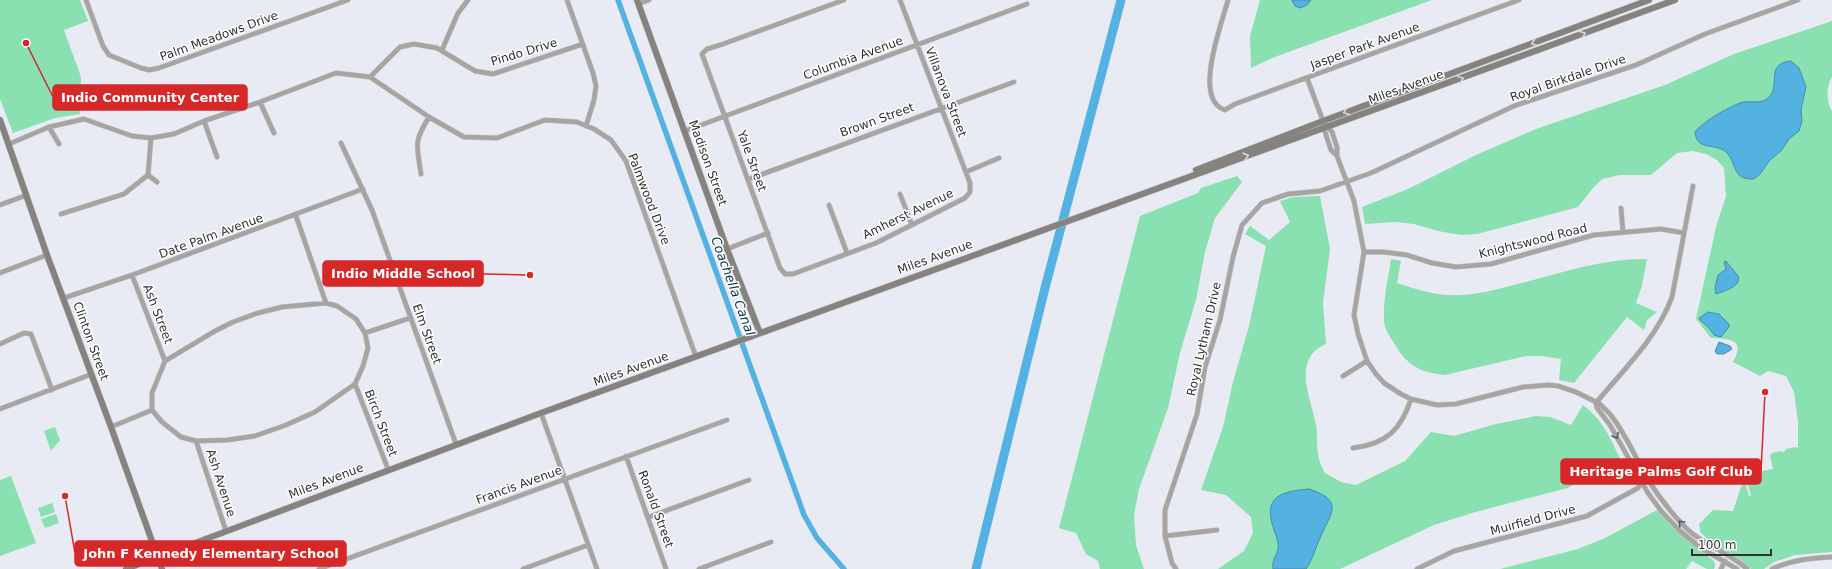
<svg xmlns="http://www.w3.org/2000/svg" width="1832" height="569" viewBox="0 0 1832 569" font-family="'DejaVu Sans',sans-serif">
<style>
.green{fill:#89e0b0}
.water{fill:#53b2e1;stroke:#488bad}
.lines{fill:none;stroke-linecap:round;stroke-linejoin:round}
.canal{stroke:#53b2e1;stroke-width:5.5}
.river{stroke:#53b2e1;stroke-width:9}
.street-casing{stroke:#c4c6ce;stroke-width:5.5}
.secondary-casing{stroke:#c4c6ce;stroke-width:7}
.street{stroke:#a7a4a1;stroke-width:4.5}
.secondary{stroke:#86827d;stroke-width:6}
.oneway{stroke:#dbdad8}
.oneway2{stroke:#5a595b}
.labels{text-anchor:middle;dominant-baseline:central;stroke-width:3;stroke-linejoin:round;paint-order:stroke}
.street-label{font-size:12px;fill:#303135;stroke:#fff}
.water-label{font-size:13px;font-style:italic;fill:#063246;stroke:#fff}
.leader{fill:none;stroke:#d62828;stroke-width:1.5}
.callout-dot{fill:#d62828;stroke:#fff;stroke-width:1.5}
.callout{fill:#d62828;stroke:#d62828;stroke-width:1.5}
.callout-label{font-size:13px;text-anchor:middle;font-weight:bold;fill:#fff}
</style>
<rect width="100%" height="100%" fill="#e9ebf4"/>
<path class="green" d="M0,0H80L88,21L64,30L81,77L80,114L55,118L13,133L0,99Z
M1260,0H1432L1272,58L1251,68L1250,36Z
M1832,21V77C1826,86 1826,101 1832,111V552L1795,555L1774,562L1764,569H1751L1733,555L1714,545L1700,532L1699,524L1713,510L1733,511L1744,478L1749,496L1751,495L1746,478L1748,475L1757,472L1760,474L1762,471L1773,469L1770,456L1772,453L1781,451L1784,452L1786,449L1795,447L1798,448V422L1794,392L1786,376L1768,371L1760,376L1733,362C1746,339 1730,339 1711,338L1696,319L1716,227L1726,196L1724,168L1717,160L1706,154L1693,151L1677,153L1651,175H1620L1602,179L1593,188L1578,207L1477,234L1461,235L1438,231L1414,224L1396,222L1365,224L1362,207L1408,189L1474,156L1536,129L1665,85L1734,54Z
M1237,176L1242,182L1215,218L1205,252L1196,300L1180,353L1168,408L1139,489L1134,515L1136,545L1144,569H1100L1098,561L1086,554L1076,533L1059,528L1140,216L1198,193L1201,188Z
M1320,196L1330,249L1323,303L1326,344C1291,359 1311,398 1316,425C1318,436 1316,448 1319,459C1320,464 1323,469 1325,473L1341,482L1356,485L1405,461L1431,432L1454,436L1496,424L1536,416L1550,417L1571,425L1583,405C1604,421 1610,438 1621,460L1568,488L1479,511L1434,525L1340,569H1218L1244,551L1253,533L1251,517L1226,495L1201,490L1223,427L1233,382L1249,326L1266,246L1245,234L1250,226L1269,240L1290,222L1280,201L1293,197Z
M1391,259L1401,261L1397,283C1418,290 1440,297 1462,295C1478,294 1495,290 1510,286C1555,275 1601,258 1647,259L1642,286L1636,303L1657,312L1647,320L1644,330L1627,317L1574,383L1559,380L1561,359L1542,356H1526L1445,375C1417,372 1406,364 1392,340C1388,334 1384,327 1384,320C1383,300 1388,279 1391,259Z
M55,427L60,440L51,451L44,431Z
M11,476L36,543L0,556V480Z
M52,503L55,512L41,517L38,508Z
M1657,510L1675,530L1714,561L1715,566L1714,569H1707L1692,561L1686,569H1500L1578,549L1605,538Z
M56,514L59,523L45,528L41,519Z"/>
<path class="water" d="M1292,0H1311L1307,5L1300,8L1295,6Z
M1791,61L1799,68L1806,87L1801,109L1802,121L1799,131L1789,139L1781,151L1769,161L1761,173L1754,179C1733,180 1737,166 1728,154C1717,141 1697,153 1695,132C1702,122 1733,104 1744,102C1750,101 1757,103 1763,101C1786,91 1761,64 1791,61Z
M1726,261C1728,264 1737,274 1738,276C1742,287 1723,291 1716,294L1715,287L1718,275L1726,269L1724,262Z
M1708,312L1719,314L1729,324V327L1721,337L1714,335L1709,328L1700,320L1699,318Z
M1719,342L1730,346L1732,349L1724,354H1717L1715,351Z
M1309,489C1346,501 1330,514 1320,538C1315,549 1313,559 1306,569H1273C1271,558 1280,553 1278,543C1277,535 1272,527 1271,519C1266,493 1289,491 1309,489Z"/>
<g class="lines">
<path class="canal" d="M618,0L804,515L817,538L844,569"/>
<path class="river" d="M976,569L1045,288L1121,0"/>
<g class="street-casing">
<path id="street" d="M86,0L103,46L109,55L141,68L149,70L159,68L348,0
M567,0L593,73L596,86L594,100L586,126
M844,0L723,44L707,49L702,54L780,268L785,274H793L876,243L965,198L970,192V183L900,0
M1228,0C1222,23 1192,100 1225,110L1235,104L1519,0
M638,4L649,0
M442,50L458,13L468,0
M370,77L400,47L414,44L437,48L475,71L493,74L583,44
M1307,78L1323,121L1332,132L1337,147V156L1354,201L1364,252L1354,315L1358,334L1367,361L1376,374L1384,383L1401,394L1411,399L1437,405L1456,404L1523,387L1548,385L1558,386L1576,392L1600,404L1610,414C1625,433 1635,456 1647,478C1658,496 1671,513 1686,528C1704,546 1729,552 1747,569
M260,102L274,133
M204,121L217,157
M1323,126L1331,150L1337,156
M49,127L59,144
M685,131L1027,4
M341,143L372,210L456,444
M9,144L49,127L84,119L132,136L151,138L174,134L204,121L260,102L336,73L370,77L429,117L464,137L497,138L545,120L577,122L594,129L611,140L626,161L696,357
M966,172L999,158
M421,174C417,145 413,143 429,117
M148,175L157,182
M749,179L1014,82
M900,194L912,225
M0,205L27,195
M829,205L847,253
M1621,208L1623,232
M61,214L124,194L148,175L151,138
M296,216L326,303
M727,249L768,233
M1364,252H1384L1407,255L1432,263L1456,267L1491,264L1594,235L1661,229L1684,233
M0,273L47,255
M132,275L165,361
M64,298L132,275L363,189
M326,303L337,306L356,319L365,333L368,348L363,366L355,384L315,412L286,425L255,436L227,440L196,441L181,437L162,422L152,410V393L165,361L215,331L233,322L258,313L282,307Z
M365,333L410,318
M0,344L24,333L31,334L52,390
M1343,376L1367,361
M355,384L388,469
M1596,403C1623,370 1657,338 1672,297L1693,186
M1596,403L1597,408L1610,425L1648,493L1662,512L1680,531L1701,548L1737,569
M0,409L92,374
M541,413L597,569
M111,427L152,410
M196,441L226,531
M1353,448C1386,444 1401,430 1411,399
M626,456L666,569
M649,517L749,480
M1165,536L1217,530
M319,569L727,420
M523,569L588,545
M699,569L771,542
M1176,569L1172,563L1165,536V510L1197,414L1205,367L1220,320L1233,257L1242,225L1262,203L1288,194L1320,191L1371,173L1514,106L1636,65L1705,34L1798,0
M1417,569L1454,551L1587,516L1638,488L1642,482L1648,479
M1721,569L1725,561
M1772,569C1791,560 1811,558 1832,557"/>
</g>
<g class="secondary-casing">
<path id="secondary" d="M637,0L727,249L760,333
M0,120L47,255L111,427L162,569
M1196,170L1323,121L1649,0
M126,569L541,413L1675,0"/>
</g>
<use href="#street" class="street"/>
<use href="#secondary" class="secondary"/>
</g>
<defs><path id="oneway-chevron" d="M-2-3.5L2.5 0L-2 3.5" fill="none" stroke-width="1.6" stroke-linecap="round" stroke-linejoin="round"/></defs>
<g class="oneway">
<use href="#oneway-chevron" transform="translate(1583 34) rotate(-20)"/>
<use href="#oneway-chevron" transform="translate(1534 43) rotate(160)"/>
<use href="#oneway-chevron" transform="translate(1461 79) rotate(-20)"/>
<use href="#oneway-chevron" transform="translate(1346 112) rotate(160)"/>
<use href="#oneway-chevron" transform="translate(1246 156) rotate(-19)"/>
</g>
<g class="oneway2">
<use href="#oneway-chevron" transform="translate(1616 436) rotate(61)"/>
<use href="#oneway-chevron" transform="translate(1681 523) rotate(-134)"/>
</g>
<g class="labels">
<g class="street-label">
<text transform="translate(219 36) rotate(-20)">Palm Meadows Drive</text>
<text transform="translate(1365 46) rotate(-20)">Jasper Park Avenue</text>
<text transform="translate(524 52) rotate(-17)">Pindo Drive</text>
<text transform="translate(853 58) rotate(-20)">Columbia Avenue</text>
<text transform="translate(1568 78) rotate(-19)">Royal Birkdale Drive</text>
<text transform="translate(1406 87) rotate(-20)">Miles Avenue</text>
<text transform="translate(946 92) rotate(69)">Villanova Street</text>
<text transform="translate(877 120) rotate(-20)">Brown Street</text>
<text transform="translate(752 161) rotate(70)">Yale Street</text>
<text transform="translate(708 163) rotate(70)">Madison Street</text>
<text transform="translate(649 199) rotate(69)">Palmwood Drive</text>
<text transform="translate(908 214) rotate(-26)">Amherst Avenue</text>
<text transform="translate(211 236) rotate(-20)">Date Palm Avenue</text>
<text transform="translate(1533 241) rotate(-14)">Knightswood Road</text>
<text transform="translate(935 257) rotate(-20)">Miles Avenue</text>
<text transform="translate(158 314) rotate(69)">Ash Street</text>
<text transform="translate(427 334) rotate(70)">Elm Street</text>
<text transform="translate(1204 339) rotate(-77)">Royal Lytham Drive</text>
<text transform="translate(91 341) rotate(70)">Clinton Street</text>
<text transform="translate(631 369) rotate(-20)">Miles Avenue</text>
<text transform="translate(381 423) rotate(69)">Birch Street</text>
<text transform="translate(326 481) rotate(-21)">Miles Avenue</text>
<text transform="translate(221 483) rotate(72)">Ash Avenue</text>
<text transform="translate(519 485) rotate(-20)">Francis Avenue</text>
<text transform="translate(656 509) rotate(70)">Ronald Street</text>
<text transform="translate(1533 520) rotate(-15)">Muirfield Drive</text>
</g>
<g class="water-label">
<text transform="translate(733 286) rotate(70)">Coachella Canal</text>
</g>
</g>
<path class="leader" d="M26 43L53 97M530 275L483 274M1765 392L1761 471M65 496L75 553"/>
<g class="callout-dot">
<circle cx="26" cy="43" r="4"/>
<circle cx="530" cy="275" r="4"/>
<circle cx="1765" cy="392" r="4"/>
<circle cx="65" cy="496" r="4"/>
</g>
<g class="callout">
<rect x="53" y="85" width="194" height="25" rx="4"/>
<rect x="323" y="261" width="160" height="25" rx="4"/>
<rect x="1561" y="459" width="200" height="25" rx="4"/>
<rect x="75" y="541" width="271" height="25" rx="4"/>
</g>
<g class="callout-label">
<text x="150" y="102">Indio Community Center</text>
<text x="403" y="278">Indio Middle School</text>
<text x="1661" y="476">Heritage Palms Golf Club</text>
<text x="211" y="558">John F Kennedy Elementary School</text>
</g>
<path d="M1692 549v6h79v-6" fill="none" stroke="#303135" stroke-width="2"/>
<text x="1698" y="549" font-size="12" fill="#303135" stroke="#ffffff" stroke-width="3" paint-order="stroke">100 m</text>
</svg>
